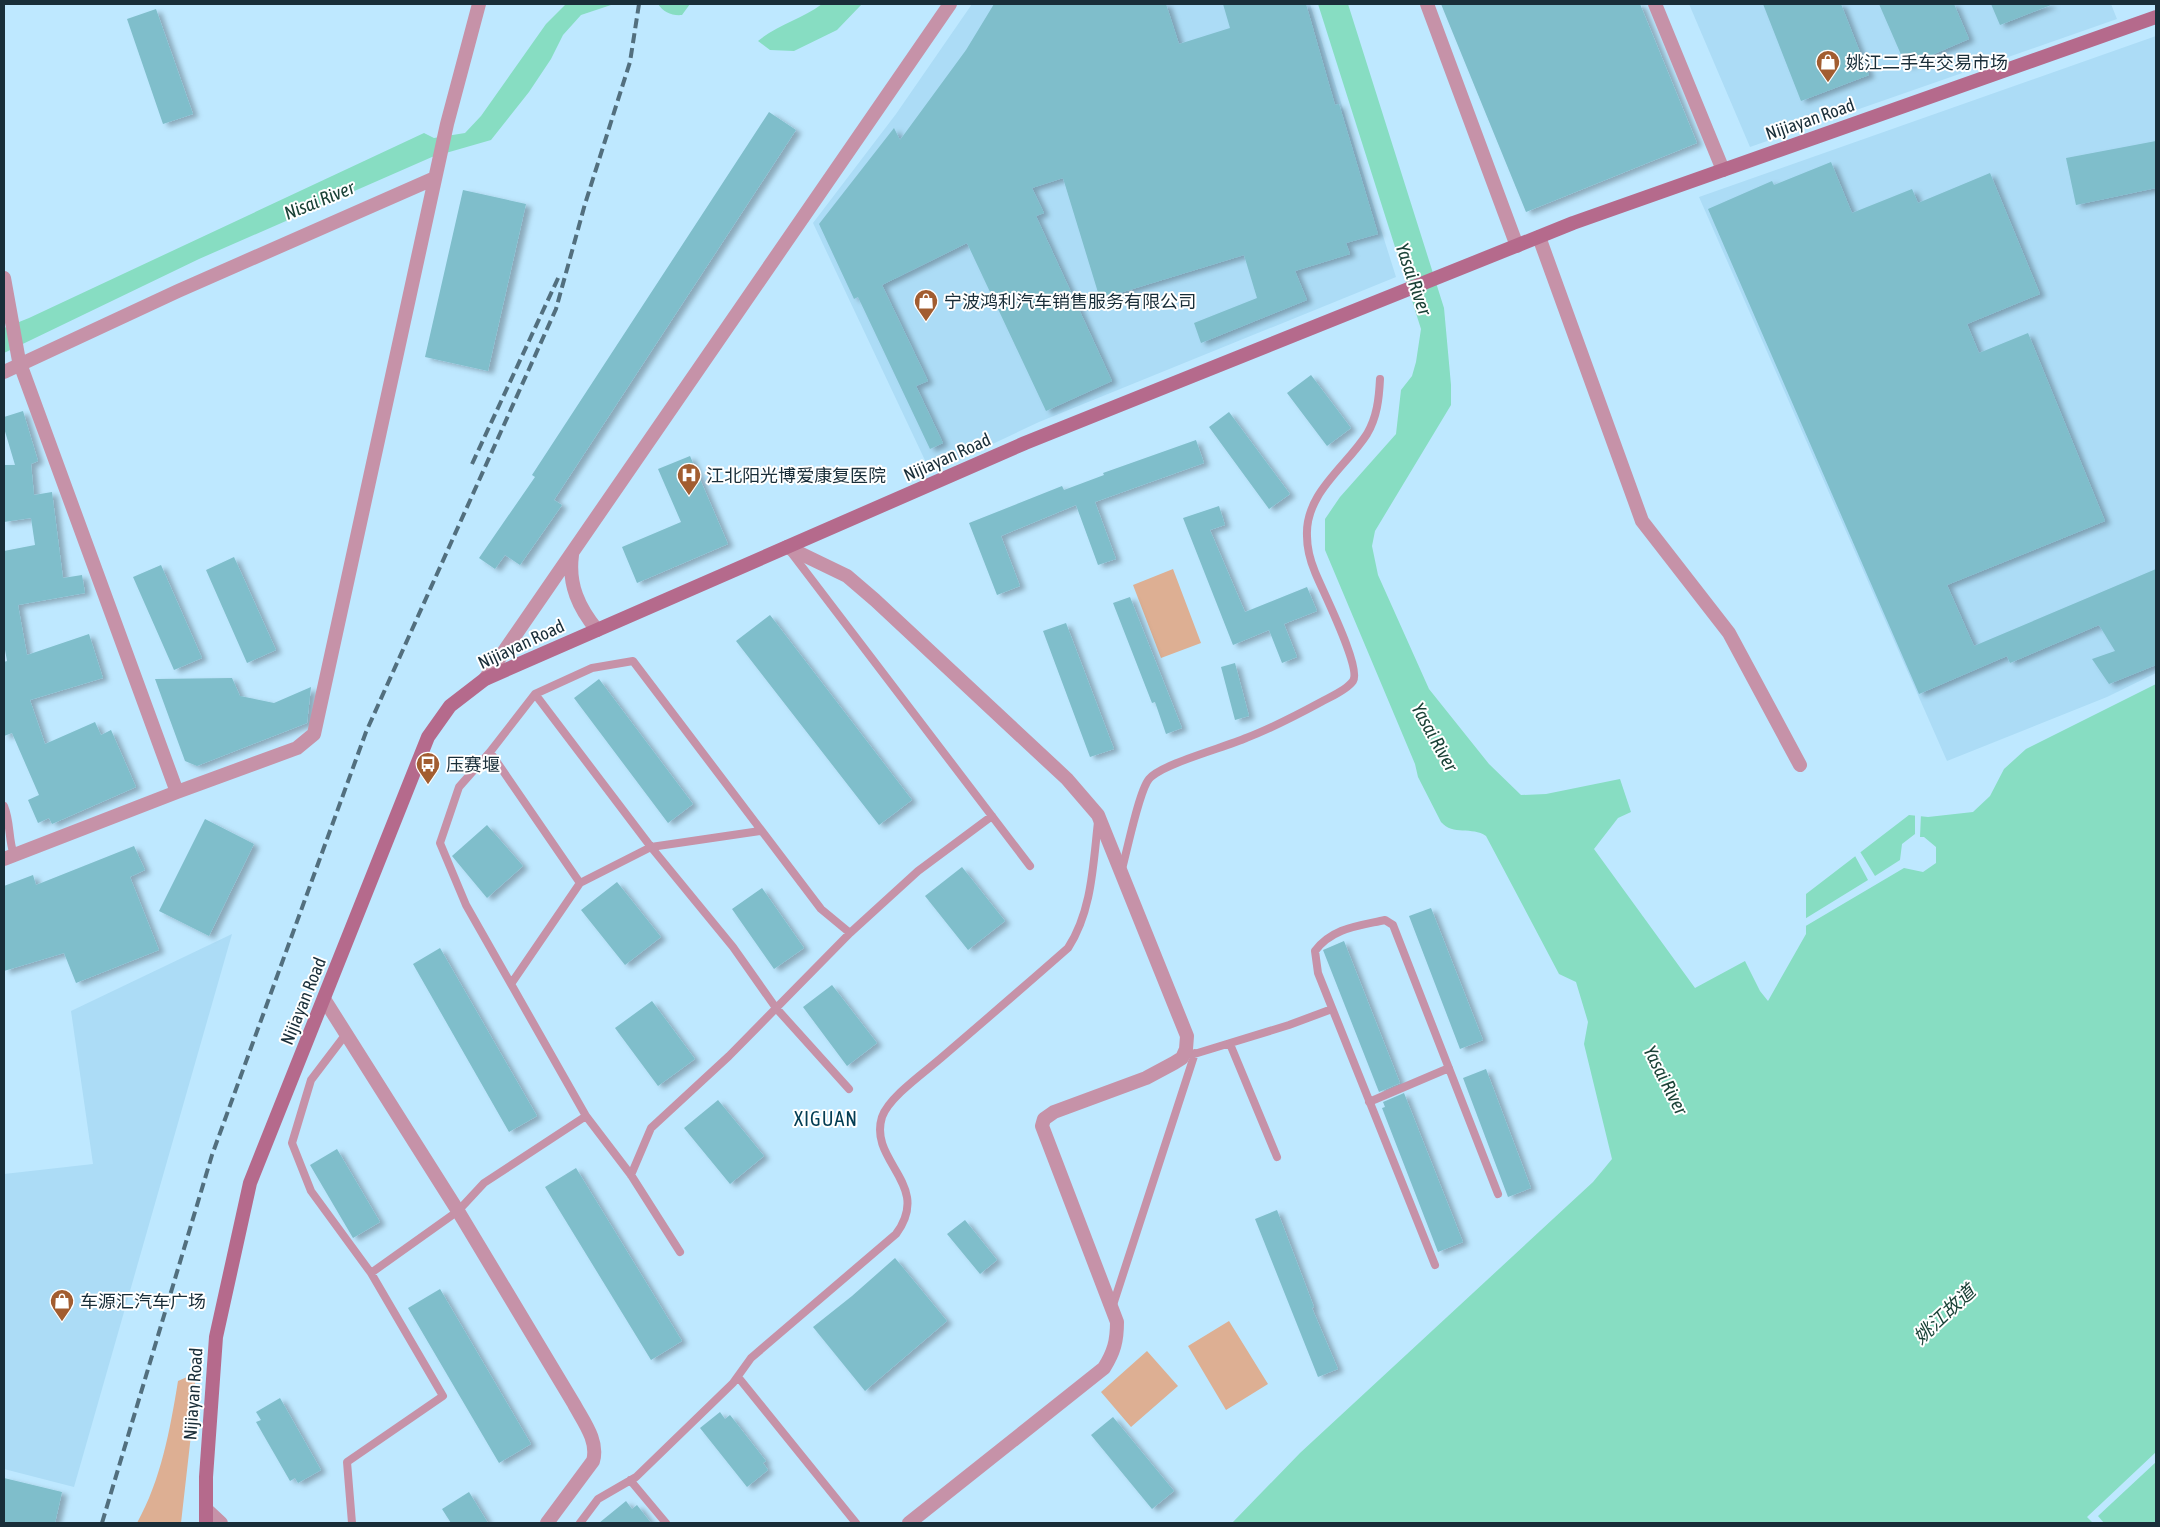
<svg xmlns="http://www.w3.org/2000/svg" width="2160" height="1527" viewBox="0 0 2160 1527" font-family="'Asap Condensed','Noto Sans SC',sans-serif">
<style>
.built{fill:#acdcf6}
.green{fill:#ddaf93}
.water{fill:#87ddc2}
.pier{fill:#bee8ff}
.building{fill:#7fbecb;filter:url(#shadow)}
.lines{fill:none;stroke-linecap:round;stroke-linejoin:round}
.service{stroke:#c692a8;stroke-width:8}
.minor{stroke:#c692a8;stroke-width:14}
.tertiary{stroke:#c692a8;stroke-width:14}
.secondary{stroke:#b56a8c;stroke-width:14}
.rail{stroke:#526f7e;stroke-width:4;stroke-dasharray:10 5;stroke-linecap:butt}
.labels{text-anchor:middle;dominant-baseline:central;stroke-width:4;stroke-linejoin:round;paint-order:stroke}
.poi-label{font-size:18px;fill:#192e39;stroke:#fff;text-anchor:start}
.street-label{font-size:18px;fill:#192e39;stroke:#fff}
.water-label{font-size:19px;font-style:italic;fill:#1b4237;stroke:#fff}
.quarter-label{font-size:20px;letter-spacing:1px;fill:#033d54;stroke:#fff}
</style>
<defs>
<filter id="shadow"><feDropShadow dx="5.5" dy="3" stdDeviation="2.5" flood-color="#0004"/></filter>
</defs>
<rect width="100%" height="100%" fill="#bee8ff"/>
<path class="built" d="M972,4H1310L1396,277L1039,422L931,473L813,223L896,114Z
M1689,4H2111L2117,19L1750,147Z
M2156,36V673L2107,697L1947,761L1699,197Z
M232,934L74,1487L4,1469V1174L93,1164L71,1011Z"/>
<path class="green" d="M1173,569L1201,643L1161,658L1133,585Z
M1229,1321L1268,1384L1226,1410L1188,1346Z
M1147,1351L1178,1386L1131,1427L1101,1392Z
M194,1374L196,1391L181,1523H137C161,1480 170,1430 178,1381Z"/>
<path class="water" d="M566,4H614L581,15L563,35L551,59L529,92L491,140L432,157L199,259L4,353V328L29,318L424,133L434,138L465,133L481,116L546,24Z
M658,4H690L682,15C672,16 663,12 658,4Z
M822,4H862L837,30L794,51L770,50L758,41C777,25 802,19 822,4Z
M1318,4H1348L1444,308L1451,385V405L1375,531L1372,546L1378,575L1429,689L1489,764L1521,795L1546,794L1620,779L1631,812L1618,818L1594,849L1695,988L1745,961L1760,991L1768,1001L1806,934V894L1909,815L1928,817L1973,812L1990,796L2004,769L2026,749L2156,684V1523H1232L1300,1453L1593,1182L1612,1159L1584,1044L1588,1022L1576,982L1559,974L1486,836C1472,826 1453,836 1441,822L1418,777L1415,764L1325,550V519L1340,497L1396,434L1401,390L1412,376L1416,362L1421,329Z"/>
<path class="pier" d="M1915,813L1921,814L1920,837H1924L1936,847V863L1923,872L1904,868L1804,927L1803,920L1868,880L1854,854L1859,850L1875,876L1900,860L1902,844L1915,834Z
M2156,1452V1462L2098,1516L2104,1523H2093L2087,1517Z"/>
<path class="building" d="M994,4H1166L1179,44L1230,28L1223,4H1306L1335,105L1339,104L1378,234L1346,243L1350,254L1295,271L1307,300L1201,343L1194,323L1257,298L1244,255L1100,299L1063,178L1032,188L1044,213L1036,216L1112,381L1046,411L967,243L882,285L928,381L916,386L943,443L930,449L858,297L854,299L819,224L894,128L900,140L966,50Z
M1441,4H1640L1697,143L1526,212Z
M1763,4H1841L1869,75L1801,101Z
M1879,4H1954L1969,39L1906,66Z
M1991,4H2051V5L2000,25Z
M156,9L193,114L163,124L127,19Z
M769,112L796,130L554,500L562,505L520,565L505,555L495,569L479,558L535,477L532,475Z
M2156,141V188L2076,205L2066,158Z
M1831,162L1852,213L1912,189L1918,203L1990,173L2040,294L1967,324L1979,353L2028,333L2105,521L1947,585L1974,646L2156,569V665L2109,684L2092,659L2115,651L2099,625L2010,663L2007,656L1919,694L1708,209L1772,181L1774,185Z
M463,190L526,204L488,371L425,357Z
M1311,375L1351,428L1327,446L1287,393Z
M23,411L38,461L31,464L34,495L52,492L63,578L82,575L85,593L18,605L27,655L89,634L103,678L30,700L45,744L95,722L101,735L111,730L136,787L52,824L49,818L38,823L28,800L39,795L12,733L4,736V662L7,661L4,644V551L35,545L31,518L4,522V465H15L4,428V417Z
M1229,412L1290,494L1269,509L1209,427Z
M1196,440L1204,463L1095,502L1116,559L1098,565L1076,505L1001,536L1020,586L997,595L969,523L1062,486L1064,490L1104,475L1103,473Z
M690,456L728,544L637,583L622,547L681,522L658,469Z
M1219,506L1225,525L1210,530L1245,612L1307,587L1317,611L1284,624L1297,657L1282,663L1269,630L1233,645L1183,518Z
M234,557L276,650L247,663L206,570Z
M161,565L202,658L174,670L133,577Z
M1130,597L1182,728L1166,734L1155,702L1152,703L1113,603Z
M770,615L912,800L879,825L736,641Z
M1066,623L1114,749L1090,757L1043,631Z
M1235,663L1249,716L1235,720L1221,667Z
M232,678L240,696L274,703L311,687L307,723L197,766L185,761L155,679Z
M599,679L693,804L668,823L574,698Z
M205,819L254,844L209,936L159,911Z
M487,825L523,866L487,898L452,856Z
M134,846L145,870L130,877L159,950L76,983L64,953L4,971V886L33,875L36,885Z
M962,867L1005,921L968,950L925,896Z
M617,882L661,937L625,965L581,910Z
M762,888L804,948L774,969L732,909Z
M1431,908L1483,1040L1460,1049L1409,916Z
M1344,941L1400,1083L1379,1092L1323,950Z
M440,948L537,1116L509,1132L413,964Z
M832,985L877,1043L847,1066L803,1007Z
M652,1001L695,1059L658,1086L615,1028Z
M1486,1069L1531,1188L1508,1197L1463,1078Z
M1404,1093L1463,1242L1438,1252L1382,1108L1385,1107L1383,1102Z
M718,1100L764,1156L730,1184L684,1128Z
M337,1149L380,1222L353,1238L310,1165Z
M576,1168L682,1341L651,1360L545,1187Z
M1277,1210L1314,1307L1312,1308L1338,1369L1318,1377L1255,1219Z
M965,1220L997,1260L980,1274L947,1234Z
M895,1258L947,1321L865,1391L813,1327L852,1296Z
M440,1289L531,1444L499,1463L408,1308Z
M280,1398L321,1470L298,1483L295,1478L290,1481L256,1422L261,1420L256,1412Z
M720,1412L725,1419L730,1415L766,1461L763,1463L768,1470L747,1487L700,1428Z
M1113,1417L1174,1491L1152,1509L1091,1435Z
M4,1478L62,1492L55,1523H4Z
M469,1492L488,1523H451L442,1509Z
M626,1501L632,1509L637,1505L651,1523H599Z"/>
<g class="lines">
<path class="service" d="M790,551L1030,866
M535,694L651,847L733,947L776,1008L849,1089
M490,752L580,883
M4,806C11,823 8,839 14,855
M1122,869C1127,851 1139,791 1149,779C1161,764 1226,747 1246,738C1272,728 1297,715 1321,702C1330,697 1347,690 1353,681C1362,668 1322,590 1315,572C1310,560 1307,548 1307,536C1305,493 1346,467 1367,434C1377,417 1379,399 1380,379
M511,984L466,905L440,843L459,787L490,752L535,694L592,668L633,661L821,909L850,933
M346,1034L311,1080L292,1143L311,1191L371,1273L443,1396L347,1462L352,1523
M1230,1044L1277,1157
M1191,1055L1289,1025L1332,1009
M1369,1102L1449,1068
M631,1175L651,1128L729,1056L850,933L918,871L992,816
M680,1252L631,1175L586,1116L511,984L580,883L651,847L760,831
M1435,1265L1318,973L1315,951C1332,928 1358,926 1385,920L1393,925L1498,1194
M371,1273L458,1211L484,1183L586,1116
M1112,1308L1195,1053
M738,1377L856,1523
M630,1480L666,1523
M580,1523L598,1499L636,1477L733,1383L751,1358L896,1234C933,1184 868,1162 882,1117C889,1097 925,1072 941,1058C983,1022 1026,985 1068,948C1092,911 1093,865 1098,822"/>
<path class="minor" d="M1427,4L1517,246
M1655,4L1723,170
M1539,237L1642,521L1729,633L1800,765
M4,278L19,361L177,792
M4,372L178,291L435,178
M787,547L847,576L875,600L1067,779L1098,815L1187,1036L1186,1049L1182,1058L1174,1063L1146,1078L1054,1112L1044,1119L1042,1126L1117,1322C1117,1341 1114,1352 1104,1368L909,1523
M4,859L177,792L297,748L314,734L447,124L479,4
M324,999L458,1211L574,1404C583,1421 599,1441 593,1461L547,1523
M206,1509L221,1523"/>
<path class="tertiary" d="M572,555C568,585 579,608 597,630
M485,679L950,4"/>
<path class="secondary" d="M206,1523V1477L216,1337L250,1183L428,737L450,706L485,679L1025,443L1573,223L2156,17"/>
<path class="rail" d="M472,464L560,274
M102,1523L212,1155L366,732L556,309L585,204L630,62L639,4"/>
</g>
<defs>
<g id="shop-pin" transform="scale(1.25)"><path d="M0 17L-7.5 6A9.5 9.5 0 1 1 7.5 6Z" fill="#a25d30" stroke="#fff"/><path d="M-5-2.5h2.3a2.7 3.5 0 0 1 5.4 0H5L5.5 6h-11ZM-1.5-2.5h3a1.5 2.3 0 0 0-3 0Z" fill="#fff"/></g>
<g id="hospital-pin" transform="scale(1.25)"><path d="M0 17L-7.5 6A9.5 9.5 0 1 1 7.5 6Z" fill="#a25d30" stroke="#fff"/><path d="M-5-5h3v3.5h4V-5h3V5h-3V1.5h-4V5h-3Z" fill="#fff"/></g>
<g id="bus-pin" transform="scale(1.25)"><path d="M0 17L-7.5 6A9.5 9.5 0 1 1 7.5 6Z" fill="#a25d30" stroke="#fff"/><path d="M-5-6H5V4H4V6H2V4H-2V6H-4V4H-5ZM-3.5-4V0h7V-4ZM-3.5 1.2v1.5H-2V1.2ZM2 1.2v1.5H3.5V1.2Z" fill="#fff"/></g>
</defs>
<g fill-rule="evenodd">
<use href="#shop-pin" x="1828" y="62"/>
<use href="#shop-pin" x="926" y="301"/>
<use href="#hospital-pin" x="689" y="475"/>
<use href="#bus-pin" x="428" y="764"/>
<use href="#shop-pin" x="62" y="1301"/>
</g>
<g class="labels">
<g class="poi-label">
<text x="1846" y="62">姚江二手车交易市场</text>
<text x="944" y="301">宁波鸿利汽车销售服务有限公司</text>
<text x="706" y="475">江北阳光博爱康复医院</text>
<text x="446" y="764">压赛堰</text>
<text x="80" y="1301">车源汇汽车广场</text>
</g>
<g class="street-label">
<text transform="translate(1810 119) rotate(-19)">Nijiayan Road</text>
<text transform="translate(947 457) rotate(-24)">Nijiayan Road</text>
<text transform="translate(521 644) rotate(-25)">Nijiayan Road</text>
<text transform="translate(303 1001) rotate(-68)">Nijiayan Road</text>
<text transform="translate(193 1394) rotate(-86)">Nijiayan Road</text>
</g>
<g class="water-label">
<text transform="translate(319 200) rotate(-22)">Nisai River</text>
<text transform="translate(1414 279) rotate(71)">Yasai River</text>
<text transform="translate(1435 737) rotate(61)">Yasai River</text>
<text transform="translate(1666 1080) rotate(63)">Yasai River</text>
<text transform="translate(1944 1314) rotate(-43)">姚江故道</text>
</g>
<g class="quarter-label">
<text x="826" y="1118">XIGUAN</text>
</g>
</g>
<rect width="2160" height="1527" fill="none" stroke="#192e39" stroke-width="10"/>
</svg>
